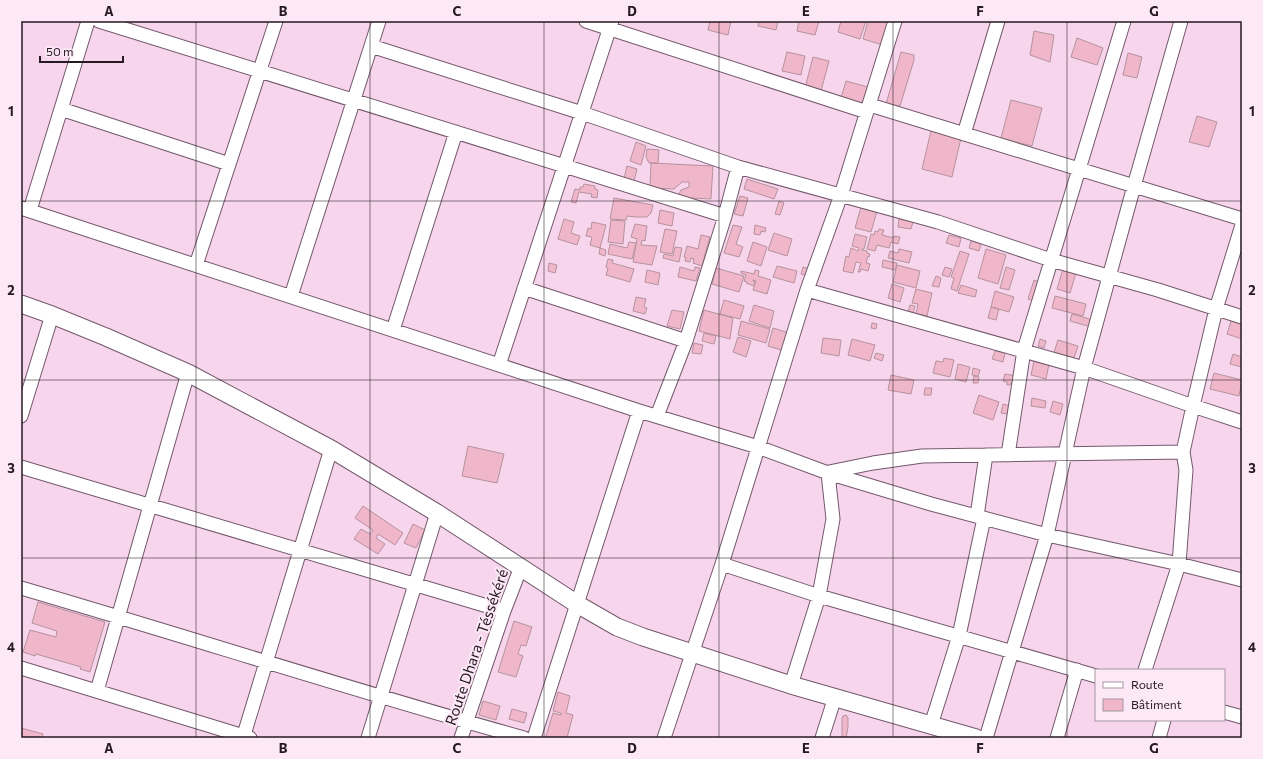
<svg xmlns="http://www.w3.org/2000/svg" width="1263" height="759" viewBox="0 0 1263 759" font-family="Commissioner,sans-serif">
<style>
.building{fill:#efb7c9;stroke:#b6929d}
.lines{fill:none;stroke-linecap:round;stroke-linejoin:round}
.minor-casing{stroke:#73586c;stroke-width:15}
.major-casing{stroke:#73586c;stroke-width:19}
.minor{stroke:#fff;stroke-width:13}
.major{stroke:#fff;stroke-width:17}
.grid{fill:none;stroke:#251922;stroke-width:1;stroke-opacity:0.55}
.labels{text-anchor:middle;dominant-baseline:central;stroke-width:4;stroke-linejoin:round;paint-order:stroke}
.street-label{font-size:15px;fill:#251922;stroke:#fce8f6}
.neatline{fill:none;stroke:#251922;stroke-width:1.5}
.grid-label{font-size:13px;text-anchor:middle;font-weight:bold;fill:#251922}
</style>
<rect width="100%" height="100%" fill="#f7d6ed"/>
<path class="building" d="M710,21H731L728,35L708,30Z
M759,21H778L776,30L758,26Z
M799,21H819L815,35L797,31Z
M841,21H866L860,39L838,32Z
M868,21H890L883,45L863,39Z
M1034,31L1054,35L1050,62L1030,55Z
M1077,38L1103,48L1097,65L1071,57Z
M787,52L805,56L801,75L782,71Z
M901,52L914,55V60L900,106L886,104Z
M1128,53L1142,57L1137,78L1123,75Z
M813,57L829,61L821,91L805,88Z
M846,81L868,87L864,104L841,98Z
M1011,100L1042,108L1032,146L1001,138Z
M1197,116L1217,122L1209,147L1189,142Z
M931,131L961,138L952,177L922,169Z
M636,142L646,146L641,165L630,161Z
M647,149L659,150L658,163H649L646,157Z
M651,163L713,166L711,199L692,198L689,204L677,198L681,190L689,187V182H682L674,189L650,188Z
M627,166L637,169L633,185L623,183Z
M747,179L778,189L774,199L744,189Z
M584,184L595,186V189L598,190L597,198L591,197L592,194L579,192L576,203L571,202L575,189L580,190V187H583Z
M740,196L748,198L743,216L734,214Z
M614,198L653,205L651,213L647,217H636L627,216L626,220L610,219Z
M779,201L784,203L780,215L775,214Z
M861,207L877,211L871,232L855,228Z
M660,210L674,213L672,226L658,223Z
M564,219L574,222L571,233L580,236L577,245L558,239Z
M899,219L913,222L911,229L898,227Z
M611,220L625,221L623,244L608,242Z
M592,222L606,225L600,248L590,245L592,237L586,236L588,228L591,229Z
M635,224L647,226L645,241L642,240L641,245L657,246L652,265L633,262L637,239L631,237Z
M733,225L742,227L736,244L743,247L739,257L724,253Z
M755,225L766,228L765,232L761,231L760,235L754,234Z
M665,229L677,231L672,254L660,252Z
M879,229L884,230L882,235L894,238V236L900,237L898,244L891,242L889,248L877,245L875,251L867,249L871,234L874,235L875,231L878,232Z
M774,233L792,239L787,256L768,250Z
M855,234L867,237L864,249H862V250L867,251V253L870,254L869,257L868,256L866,263L870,264L868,271L861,269L860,272H858L861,263L856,262L853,273L843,271L846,256L849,257L851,248L858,251L859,248L852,246Z
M701,235L710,237L702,266L693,263L694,259L691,258L690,262L685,261L686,258L684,257L687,246L698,249Z
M949,235L961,238L959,247L946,243Z
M971,241L981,244L979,251L969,248Z
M629,242L636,243L632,259L608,254L610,244L627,248Z
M753,242L767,247L761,266L747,261Z
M675,247L682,248L679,262L663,258L664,254L673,256Z
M600,248L606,250L605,256L599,254Z
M899,249L912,252L909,263L888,258L890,251L898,253Z
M986,249L1006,255L998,284L978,278Z
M960,251L969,254L957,291L951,289L954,278L951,277Z
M608,259L613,260L612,263L634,269L630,282L606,275L608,268L606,267Z
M883,260L897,263L895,270L882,267Z
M549,263L557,265L555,273L548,271Z
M897,265L920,271L916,288L893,282Z
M777,266L797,271L794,283L773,277Z
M680,267L694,271L695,267L700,268L696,281L678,277Z
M803,267L810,269L807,276L801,274Z
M945,267L952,269L949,277L942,275Z
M1006,267L1015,270L1009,290L1000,288Z
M716,268L744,276L739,292L712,284Z
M1063,269L1076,273L1070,293L1057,289Z
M647,270L660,273L658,285L645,282Z
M755,270L759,271L758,276L771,280L767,294L753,290L756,281L753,280V281H755L754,286L746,283L747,282L744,281L746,275L741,273V271L754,274Z
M936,276L941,278L939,287L932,286Z
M1034,280L1042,283L1036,302L1028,299Z
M892,284L904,288L900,302L888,298Z
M961,285L977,290L975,297L958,293Z
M916,289L932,293L927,316L916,314L918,304L912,303Z
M995,291L1014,297L1009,312L991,307Z
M1055,296L1086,304L1083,316L1052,308Z
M636,297L646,299L644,307L647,308L645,314L633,311Z
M724,300L744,306L740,319L720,314Z
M754,305L774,311L770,328L749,321Z
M910,305L915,306L913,314L908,313Z
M991,307L999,309L996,320L988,318Z
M672,310L684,312L680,329L667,326Z
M704,310L733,318L730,339L699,331Z
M1072,314L1093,320L1091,327L1070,321Z
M741,321L770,329L766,343L738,335Z
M1231,321L1242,324V339L1227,334Z
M872,323L877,324L876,329L871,328Z
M773,328L789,333L784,351L768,346Z
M704,333L716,336L714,344L702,341Z
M738,337L751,341L746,357L733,352Z
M823,338L841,340L839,356L821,353Z
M852,339L875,345L870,361L848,355Z
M1040,339L1046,341L1044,348L1038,346Z
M1058,340L1078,346L1074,358L1054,352Z
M694,343L703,345L701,354L692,353Z
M995,351L1005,353L1003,362L992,359Z
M876,353L884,355L882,361L874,358Z
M1233,354L1242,357V367L1230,364Z
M944,358L954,360L950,377L933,373L936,361L943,362Z
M1034,361L1049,364L1046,379L1031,375Z
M958,364L970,367L966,382L955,379Z
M973,368L980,370L978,376L972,375Z
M1214,373L1242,380L1239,396L1210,389Z
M1005,374L1016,376L1014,384L1011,383L1010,385H1007V382L1003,381Z
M891,375L914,380L911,394L888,390Z
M974,376L979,377L978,383H973Z
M925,388H932L931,395H924Z
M979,395L999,402L993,420L973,413Z
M1032,398L1046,401L1045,408L1031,406Z
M1053,401L1063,404L1060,415L1050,412Z
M1003,404L1010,406L1008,414L1001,413Z
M468,446L504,454L497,483L462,476Z
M363,506L403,533L395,545L378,534L376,538L385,544L378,554L354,539L361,529L370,534L373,530L355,518Z
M413,524L425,530L416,548L404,543Z
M38,602L105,622L90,672L80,669L81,667L36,654L35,656L23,652L30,630L56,637L57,631L32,623Z
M514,621L532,627L526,646L521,645L518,654L523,656L516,677L498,672Z
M558,692L570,696L566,713L573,715L567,738H552L546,736L553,713L561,715V713L553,711Z
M483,701L500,706L496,720L479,715Z
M512,709L527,713L524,723L509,719Z
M846,715L848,718V727L846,738H842V719L843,716Z
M21,728L43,734L42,738H21Z"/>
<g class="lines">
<g class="minor-casing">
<path id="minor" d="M99,21L725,216
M586,21L867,112
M371,46L582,113L738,167L938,222L1051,260L1158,290L1242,317
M870,105L1242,219
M61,109L229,164
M964,134L998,21
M21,208L639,411L758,447L828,473L931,504L1047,535L1179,564L1242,580
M30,210L88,21
M196,265L276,21
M524,288L686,341
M807,290L1084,368L1193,406L1242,422
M291,296L379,21
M393,330L456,132
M499,365L612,21
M21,416L52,315
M657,416L686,341L725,216L738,167
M1008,455L1024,350L1124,21
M21,467L504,611
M829,472L873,463L922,456L1183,452
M977,516L986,455
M722,564L819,596L1096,676
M21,588C189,637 355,691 524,738
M21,668L250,738
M1145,670L1179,564L1186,470L1183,452L1193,406L1216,309L1242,225
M791,685L819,596L833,519L828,473
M97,691L188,373
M1224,712L1242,717
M931,725L959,636L984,518
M243,738L331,449
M368,738L437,513
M461,738L504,611L521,567
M534,738L639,411
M664,738L722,564L807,290L841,195L895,21
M822,738L835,697
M986,738L1047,535L1084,368L1134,186L1181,21
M1057,738L1077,670
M1159,738L1164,720"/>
</g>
<g class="major-casing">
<path id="major" d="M21,304L52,315L106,337L188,373L331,449L437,513L577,604L617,627L643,637L791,685L976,738"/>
</g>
<use href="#minor" class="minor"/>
<use href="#major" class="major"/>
</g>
<path class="grid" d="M196,21V738M370,21V738M544,21V738M719,21V738M893,21V738M1067,21V738M21,201H1242M21,380H1242M21,558H1242"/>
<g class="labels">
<g class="street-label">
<text transform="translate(476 647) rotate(-71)">Route Dhara - Téssékéré</text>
</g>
</g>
<rect width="1263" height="759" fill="none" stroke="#fce8f6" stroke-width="44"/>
<rect x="1095" y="669" width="130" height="52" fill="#fce8f6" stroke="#a695a1"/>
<rect x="1103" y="682" width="20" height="6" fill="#ffffff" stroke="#a695a1"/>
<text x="1131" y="689" font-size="12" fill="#251922">Route</text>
<rect x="1103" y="699" width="20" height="12" fill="#efb7c9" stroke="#a695a1"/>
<text x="1131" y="709" font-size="12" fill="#251922">Bâtiment</text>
<path d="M40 56v6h83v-6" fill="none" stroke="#251922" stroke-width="2"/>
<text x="46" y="56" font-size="12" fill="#251922" stroke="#fce8f6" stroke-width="3" paint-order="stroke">50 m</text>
<rect x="22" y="22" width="1219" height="715" class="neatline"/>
<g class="grid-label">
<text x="109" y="16">A</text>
<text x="283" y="16">B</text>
<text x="457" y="16">C</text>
<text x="632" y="16">D</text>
<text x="806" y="16">E</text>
<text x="980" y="16">F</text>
<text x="1154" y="16">G</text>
<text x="11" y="116">1</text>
<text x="1252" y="116">1</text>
<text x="11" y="295">2</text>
<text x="1252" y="295">2</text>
<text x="11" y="473">3</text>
<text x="1252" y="473">3</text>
<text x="11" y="652">4</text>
<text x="1252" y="652">4</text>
<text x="109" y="753">A</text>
<text x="283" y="753">B</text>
<text x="457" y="753">C</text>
<text x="632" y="753">D</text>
<text x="806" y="753">E</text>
<text x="980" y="753">F</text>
<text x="1154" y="753">G</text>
</g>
</svg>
